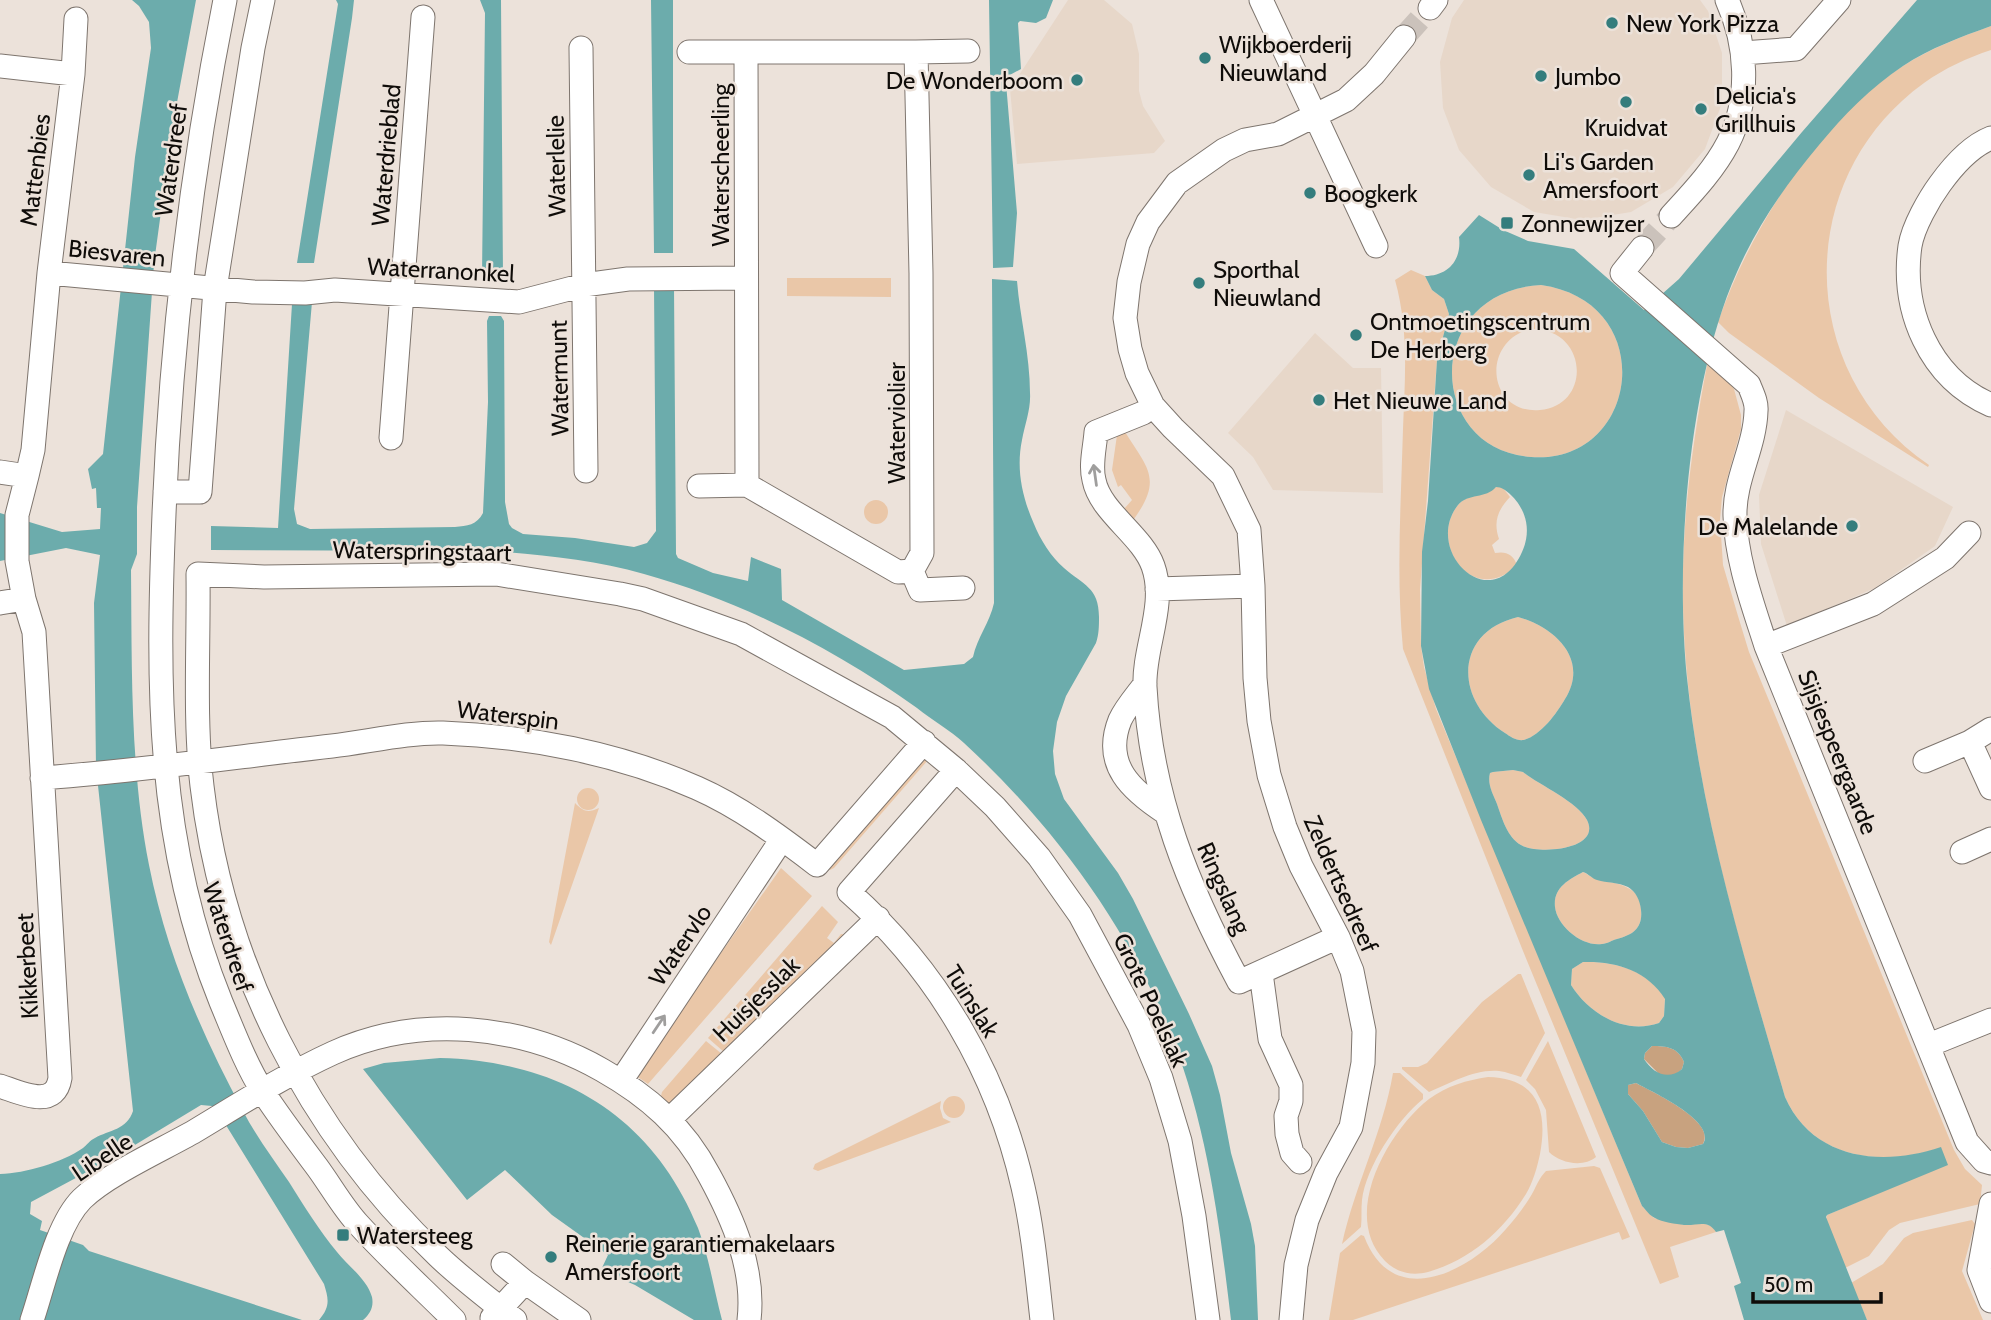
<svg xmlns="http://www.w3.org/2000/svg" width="1991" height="1320" viewBox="0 0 1991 1320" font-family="Cabin,sans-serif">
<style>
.built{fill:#e7d7c9}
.green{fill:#eac7a8;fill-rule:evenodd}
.forest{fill:#c8a27f}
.water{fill:#6cacac;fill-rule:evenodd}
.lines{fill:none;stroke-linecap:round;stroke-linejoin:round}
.minor-tunnel{stroke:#cbc2bb;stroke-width:23;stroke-dasharray:23 11;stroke-linecap:butt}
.minor-casing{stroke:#7e756e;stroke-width:25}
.minor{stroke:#fff;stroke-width:23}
.oneway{stroke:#9f9e9d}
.poi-dot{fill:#347d7d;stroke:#ece2da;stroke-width:2.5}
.labels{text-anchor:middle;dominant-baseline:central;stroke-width:5;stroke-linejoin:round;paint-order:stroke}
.poi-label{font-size:24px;fill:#0f0c09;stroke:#ece2da;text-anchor:start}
.street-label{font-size:24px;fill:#0f0c09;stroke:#ece2da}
</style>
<rect width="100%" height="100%" fill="#ece2da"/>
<path class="built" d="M1068,0H1104L1132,24L1139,54V91L1143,106L1165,141L1154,153L1017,164L1010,89Z
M1464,0H1700L1708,11L1722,53V103L1705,149L1673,187L1631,212L1582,220L1534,212L1491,187L1459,150L1443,108L1440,62L1452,18Z
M1315,333L1353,368H1381L1383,493L1273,490L1253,457L1228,433Z
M1786,410L1953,507L1935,546L1875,588L1787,626L1761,544L1759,495Z"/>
<path class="green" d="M1991,26V50C1967,58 1945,68 1924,83C1792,178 1795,374 1929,465L1928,467L1819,398L1729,333L1718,322C1751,227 1818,121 1903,66C1931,48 1961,37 1991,26Z
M1411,270L1425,276L1432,290L1444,299L1449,314L1437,360L1420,590L1421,646L1424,667L1436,709L1642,1206L1654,1218L1685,1225L1703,1223L1713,1227L1716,1232L1670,1247L1679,1277L1660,1284L1523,951L1403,649C1396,576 1401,502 1403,429C1405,377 1409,330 1395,280Z
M787,278H891V297L787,296Z
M1541,285C1661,302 1640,465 1531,457C1425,450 1423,291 1541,285ZM1530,329C1588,327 1593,405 1540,410C1489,415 1479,343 1530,329Z
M1707,365L1726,378L1734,389L1741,415V429L1722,497L1720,520L1723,565L1738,616L1749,652L1954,1150L1965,1169L1982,1185L1980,1204L1900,1223L1889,1230L1869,1256L1845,1268L1826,1220L1827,1215L1947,1164L1940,1148C1882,1167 1813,1160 1785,1097C1738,937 1687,775 1683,607C1681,526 1692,445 1707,365Z
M1124,430C1146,467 1164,477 1134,519L1124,509L1132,500L1121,485L1118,487L1112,470L1117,435Z
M1497,486L1503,488L1510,497C1498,510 1493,521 1499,539L1492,545L1495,553C1506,551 1513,554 1517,565C1474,608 1427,544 1458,505C1468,493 1486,497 1497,486Z
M864 512a12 12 0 1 1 24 0a12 12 0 1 1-24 0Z
M1518,617C1554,627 1590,659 1565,699C1557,713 1541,735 1524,740C1516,741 1511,737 1505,733C1454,700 1454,632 1518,617Z
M921,755L928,760L834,868L830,870L826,866Z
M1513,770L1523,772C1539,785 1578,802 1587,820C1602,850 1538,855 1521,845C1507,837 1502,818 1497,804C1493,794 1487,784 1490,773L1493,772Z
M577 799a11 11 0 1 1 22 0a11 11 0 1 1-22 0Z
M575,803C584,812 588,813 599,808L551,945L549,942Z
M781,868L812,896L648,1084L635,1075Z
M1583,872C1586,873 1589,876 1592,877C1603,883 1617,881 1628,888C1637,892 1641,901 1641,910C1643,928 1633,935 1617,939C1612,940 1607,944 1602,944C1582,947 1557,926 1555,907C1553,888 1568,880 1583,872Z
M822,906L838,922L827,938L834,943L841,934L854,936L825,959L819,958L807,970L806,976L724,1052L708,1038Z
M1583,962C1615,961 1647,970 1665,998L1664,1016L1659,1023C1625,1035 1589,1014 1571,985L1572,969Z
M1518,974H1521L1545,1033L1521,1077C1514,1075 1507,1072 1499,1071C1473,1069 1452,1083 1429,1092L1402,1069V1067H1418L1427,1063L1482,1002Z
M706,1041L722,1054L669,1106L661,1096L662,1092Z
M1548,1041L1596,1157C1583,1168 1560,1163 1549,1152L1546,1110L1535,1089L1526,1080Z
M1393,1073H1400L1423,1094V1099C1397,1120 1366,1167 1362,1200C1361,1209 1362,1218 1361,1227L1342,1244C1355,1185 1383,1132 1393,1073Z
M1488,1077C1538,1078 1548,1111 1540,1154C1537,1168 1533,1182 1526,1194C1503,1231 1470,1260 1428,1272C1412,1276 1397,1273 1385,1261C1340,1215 1388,1131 1429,1099C1447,1086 1467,1080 1488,1077Z
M943 1107a11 11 0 1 1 22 0a11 11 0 1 1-22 0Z
M941,1101L940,1108L943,1118L951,1122L818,1171L813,1169L815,1164Z
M1594,1166L1600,1168L1630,1237L1622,1240L1619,1232L1353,1320H1329L1340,1253L1361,1235L1364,1236C1392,1311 1468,1273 1506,1229C1516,1218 1525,1206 1532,1194C1537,1185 1539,1178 1546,1171Z
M1972,1220L1975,1224L1962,1271L1983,1320H1867L1851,1283L1883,1264L1904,1238L1913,1233Z"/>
<path class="forest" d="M1652,1046C1666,1046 1678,1047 1684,1062L1682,1069L1674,1076L1660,1075L1644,1059L1645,1053Z
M1636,1083C1652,1092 1717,1121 1703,1144L1688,1148L1676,1147L1662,1142L1643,1111L1628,1094V1085Z"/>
<path class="water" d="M132,0H196L173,124L154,263L137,507V554L131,570C132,667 130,769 149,865C166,952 201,1033 243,1111C256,1136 273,1159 289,1182C304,1206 319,1230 337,1252C348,1266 367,1279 372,1297C374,1307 370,1314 363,1320H319C330,1307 329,1300 324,1284L216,1109L212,1106L201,1105L115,1157L31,1202L30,1214L42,1221L40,1230L83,1245L89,1251L302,1320H0V1174C26,1173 61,1163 83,1148C87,1145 90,1140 95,1138C109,1130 127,1130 133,1111L96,767L94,603L100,555L66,548L0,561V513L62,532L100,529L101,508H97L96,488L92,489L88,469L103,454L135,157L151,48L149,22L139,6Z
M336,0H354L352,18L314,263H297L338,4Z
M480,0H501L503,278L485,279L482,276L485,13Z
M651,0H673V253H654Z
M989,0H1053L1046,18L1036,23L1020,21L1018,23L1021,69L1008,76L1006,83L1017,213L1013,267L993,268Z
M1917,0H1991V26C1961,37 1930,48 1903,66C1870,88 1844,115 1819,145C1787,183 1757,226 1737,272C1688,381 1675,559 1687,678C1702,821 1745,960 1785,1097C1813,1160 1882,1167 1941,1147L1948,1165L1827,1215L1826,1217L1867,1320H1744L1734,1286L1741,1283L1724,1230L1716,1232C1707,1219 1698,1226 1684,1225C1676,1224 1662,1222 1655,1218C1650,1216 1646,1210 1642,1206L1481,820L1429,689L1421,646L1422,552L1428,501L1437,360L1449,314L1444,299L1432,290L1425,276C1448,276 1462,260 1459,237L1479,215L1503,230L1528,241L1574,249L1644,310L1679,279L1802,132ZM1541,285C1661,302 1640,465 1531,457C1425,450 1423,291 1541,285ZM1496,487C1506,487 1518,501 1522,510C1529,524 1528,539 1522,552C1492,619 1422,551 1458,505C1468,493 1486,499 1496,487ZM1518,617C1554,627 1590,659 1565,699C1557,713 1541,735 1524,740C1516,741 1511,737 1505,733C1454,700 1454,632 1518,617ZM1513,770L1523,772C1539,785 1578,802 1587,820C1602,850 1538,855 1521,845C1507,837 1502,818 1497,804C1493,794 1487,784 1490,773L1493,772ZM1583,872C1589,874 1591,878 1597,880C1607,883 1618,882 1628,887C1636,892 1640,900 1641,910C1643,928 1633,935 1617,939C1612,940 1607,944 1602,944C1582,947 1557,926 1555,907C1553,888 1568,880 1583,872ZM1583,962C1615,961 1647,970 1665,999L1664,1016L1659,1023C1625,1035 1589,1014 1571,985L1572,969ZM1652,1046C1666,1046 1678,1047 1684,1062L1682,1069C1668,1081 1653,1073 1644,1059L1645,1053ZM1636,1083C1652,1092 1717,1121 1703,1144L1688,1148L1676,1147L1662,1142L1643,1111L1628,1094V1085Z
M992,279L1017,281C1020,318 1030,355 1030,393C1031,409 1025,424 1022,440C1016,469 1022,497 1034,524C1040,539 1051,557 1064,568C1083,585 1099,587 1099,617C1099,626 1099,634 1096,643L1066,696L1057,722L1053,751L1055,774L1064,799L1118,873L1133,899L1189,1014L1212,1066L1220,1095L1231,1153L1251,1224L1255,1246L1258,1320H1231C1219,1219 1206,1117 1166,1022C1120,916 1049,821 964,743C950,730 932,720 917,708C835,649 741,601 644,574C595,560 543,555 493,551L211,550V526L278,528L292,304L312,302L294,509L297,524L310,529L455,527C467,526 477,525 483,513L488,402L487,321L489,316H501L504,321L505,502L509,524L512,528L523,534L575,538L634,547L647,543L656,531L654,287H674L676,554L678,558L713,573L748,581L751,557L781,569L782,600L904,670L964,664L973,657C977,638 990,622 994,603Z
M440,1058C559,1061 652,1115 698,1228C709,1257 714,1290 722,1320H694L635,1285L601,1270L608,1255L552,1215L505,1170L467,1200L363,1069L384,1063Z"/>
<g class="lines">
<path class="minor-tunnel" d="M1404,37L1430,8
M1642,248L1671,216"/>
<g class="minor-casing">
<path id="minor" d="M225,0C191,170 171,341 164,514C157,683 156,842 221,1002C234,1033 246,1065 263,1092C280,1118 299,1143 317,1167C331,1186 343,1208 359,1225C389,1258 422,1288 454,1320
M1261,0L1376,246
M1430,8L1436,0
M581,48L586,471
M689,52H746
M746,52H916L921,273L922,553L912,571L898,572L747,485Z
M916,52L968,51
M1743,53L1796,49L1839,0
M0,66L73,74
M1991,138C1971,146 1953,166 1940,184C1929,199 1913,227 1910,246C1901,310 1929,378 1991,405
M1671,216C1692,193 1714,170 1728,143C1751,98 1747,44 1727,0
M1642,248L1622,273L1749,385C1752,393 1757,402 1756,411C1755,447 1734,480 1735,516C1736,560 1753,605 1766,646L1967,1142L1984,1161L1991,1163
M49,273L253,292L305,293L335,290L519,302L584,285L628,279L746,278
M1143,413L1096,432C1095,447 1090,465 1094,480C1100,512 1142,535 1153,566C1167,605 1143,648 1145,687C1151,797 1188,887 1239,982L1338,937
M391,438L423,17
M0,472L27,476L33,450L49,273L73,74L76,19
M699,486L747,485
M165,492H200L215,289L253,48L263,0
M912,571L920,590L963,588
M1157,589L1253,586
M24,599L17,561V515L27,476
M0,603L24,599L34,632L60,1078C55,1110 21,1093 0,1086
M1766,646L1873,604L1945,558L1969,533
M1145,684C1137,695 1126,707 1120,720C1102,765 1132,791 1166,813
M1991,729L1970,742L1991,788
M1925,761L1970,742
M956,770L849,892C937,970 997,1072 1023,1187C1033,1230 1037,1276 1042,1320
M42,778C139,771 235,757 332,746C367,742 408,732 443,733C528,736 618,753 697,788C740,807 779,836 817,865L924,742
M1962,852L1991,839
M1261,973L1270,1039L1291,1085V1101L1286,1116L1287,1134L1292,1153L1300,1162
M1929,1045L1991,1020
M621,1081L782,839
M670,1119L878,918
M1991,1204L1979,1270L1991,1301
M503,1264L525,1282
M492,1318L525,1282L579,1320
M32,1320C44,1285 56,1225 82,1199C108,1174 162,1150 195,1131C240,1104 285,1075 333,1053C419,1014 521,1024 602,1070C648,1096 684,1127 709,1175C733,1219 755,1269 749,1320
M515,1320C489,1299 462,1279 438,1256C308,1132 223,964 202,786C194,719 199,642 198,574L264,577L496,574L620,594L643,599L741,634L892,717L956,770L995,807L1039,857L1080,915L1139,1025L1161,1078L1180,1141L1194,1216L1208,1320
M1291,1320L1296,1265L1307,1220L1326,1173L1351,1127L1363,1063L1364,1031L1352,971L1338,937L1301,866L1285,827L1269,775L1259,721L1255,678L1253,586L1249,530L1223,476L1173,428L1153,406L1137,373L1130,349L1125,318L1129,282L1138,244L1148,222L1177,183L1224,150L1245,140L1278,134L1346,100L1374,74L1404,37"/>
</g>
<use href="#minor" class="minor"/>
</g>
<defs><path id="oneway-shaft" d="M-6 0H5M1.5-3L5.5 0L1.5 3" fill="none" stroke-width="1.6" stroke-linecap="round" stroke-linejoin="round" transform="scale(1.75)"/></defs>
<g class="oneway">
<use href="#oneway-shaft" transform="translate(1095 475) rotate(-98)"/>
<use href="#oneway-shaft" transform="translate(659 1024) rotate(-56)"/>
</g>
<g class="poi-dot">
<circle cx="1612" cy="23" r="7"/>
<circle cx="1205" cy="58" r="7"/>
<circle cx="1541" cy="76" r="7"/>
<circle cx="1077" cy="80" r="7"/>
<circle cx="1626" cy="102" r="7"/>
<circle cx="1701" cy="109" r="7"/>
<circle cx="1529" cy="175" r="7"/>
<circle cx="1310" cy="193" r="7"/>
<rect x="1500" y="216" width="14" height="14" rx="3.5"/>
<circle cx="1199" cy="283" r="7"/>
<circle cx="1356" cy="335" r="7"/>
<circle cx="1319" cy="400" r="7"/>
<circle cx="1852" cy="526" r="7"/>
<rect x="336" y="1228" width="14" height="14" rx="3.5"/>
<circle cx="551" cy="1257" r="7"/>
</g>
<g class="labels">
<g class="poi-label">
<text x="1626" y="23">New York Pizza</text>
<text x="1219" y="44">Wijkboerderij<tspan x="1219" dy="28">Nieuwland</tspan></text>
<text x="1555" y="76">Jumbo</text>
<text x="1063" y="80" text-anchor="end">De Wonderboom</text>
<text x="1715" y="95">Delicia's<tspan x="1715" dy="28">Grillhuis</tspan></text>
<text x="1626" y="127" text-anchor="middle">Kruidvat</text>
<text x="1543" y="161">Li's Garden<tspan x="1543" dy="28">Amersfoort</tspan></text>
<text x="1324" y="193">Boogkerk</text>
<text x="1521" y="223">Zonnewijzer</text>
<text x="1213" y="269">Sporthal<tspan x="1213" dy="28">Nieuwland</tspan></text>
<text x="1370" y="321">Ontmoetingscentrum<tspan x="1370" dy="28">De Herberg</tspan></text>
<text x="1333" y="400">Het Nieuwe Land</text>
<text x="1838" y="526" text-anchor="end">De Malelande</text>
<text x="357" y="1235">Watersteeg</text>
<text x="565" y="1243">Reinerie garantiemakelaars<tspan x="565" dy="28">Amersfoort</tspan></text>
</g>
<g class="street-label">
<text transform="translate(386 155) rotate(-85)">Waterdrieblad</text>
<text transform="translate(171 160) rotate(-82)">Waterdreef</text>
<text transform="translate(720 165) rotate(-90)">Waterscheerling</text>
<text transform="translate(556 166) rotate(-91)">Waterlelie</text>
<text transform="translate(35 170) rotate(-83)">Mattenbies</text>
<text transform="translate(117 253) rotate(6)">Biesvaren</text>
<text transform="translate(441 270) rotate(3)">Waterranonkel</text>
<text transform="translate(559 378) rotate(-91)">Watermunt</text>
<text transform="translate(896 423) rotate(-90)">Waterviolier</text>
<text transform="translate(422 551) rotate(1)">Waterspringstaart</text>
<text transform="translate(508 715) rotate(7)">Waterspin</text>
<text transform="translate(1838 752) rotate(68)">Sijsjespeergaarde</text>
<text transform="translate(1341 884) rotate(66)">Zeldertsedreef</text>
<text transform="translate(1224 888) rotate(66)">Ringslang</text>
<text transform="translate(228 937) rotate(72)">Waterdreef</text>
<text transform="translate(680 945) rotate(-56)">Watervlo</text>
<text transform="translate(27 966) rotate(-93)">Kikkerbeet</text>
<text transform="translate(756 999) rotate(-44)">Huisjesslak</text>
<text transform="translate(1151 1000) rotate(65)">Grote Poelslak</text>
<text transform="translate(972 1001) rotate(58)">Tuinslak</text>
<text transform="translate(102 1157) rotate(-34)">Libelle</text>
</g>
</g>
<path d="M1753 1292v10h128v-10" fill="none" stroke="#0f0c09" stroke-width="3.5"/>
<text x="1764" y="1292" font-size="21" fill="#0f0c09" stroke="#ece2da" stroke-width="5" paint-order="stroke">50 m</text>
</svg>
